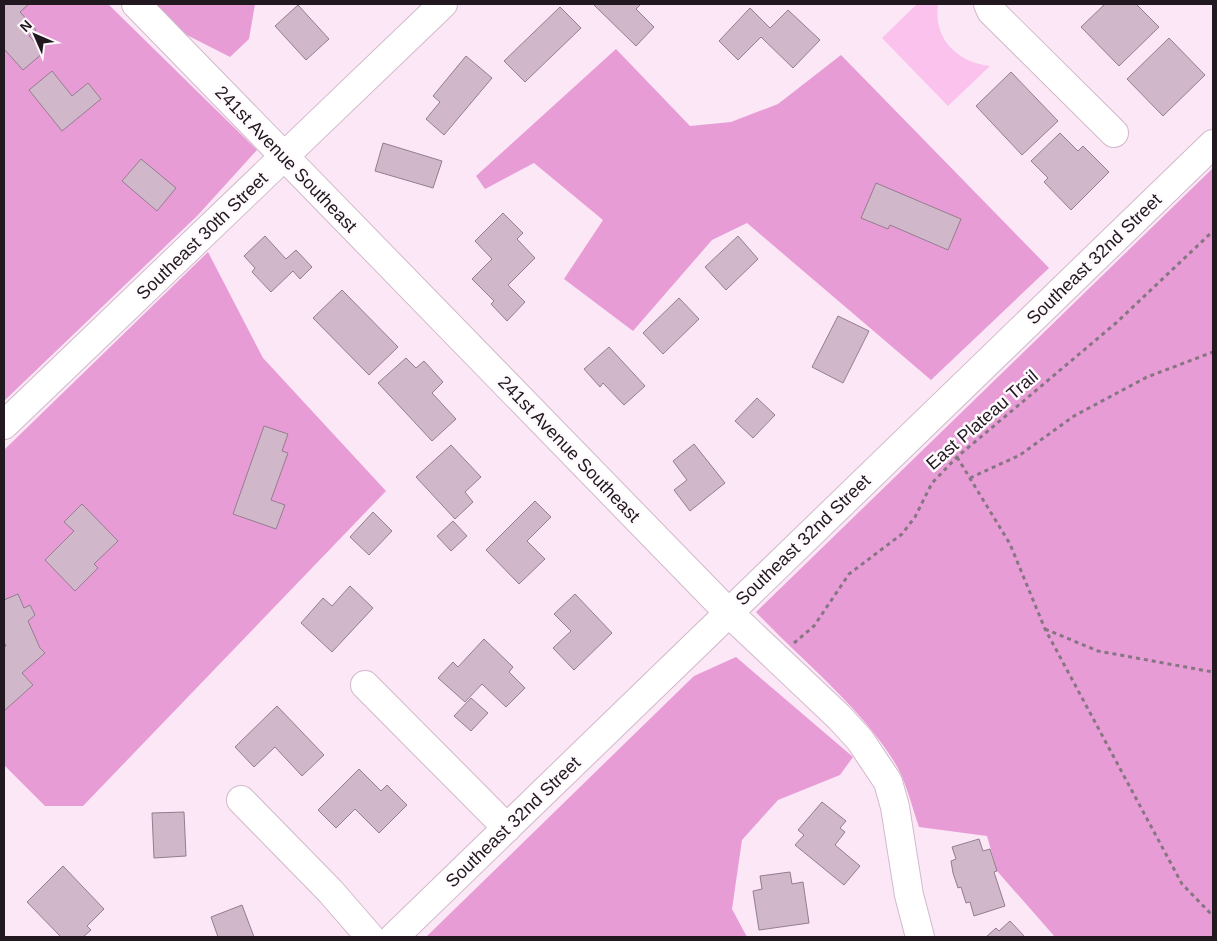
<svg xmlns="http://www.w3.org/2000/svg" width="1217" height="941" viewBox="0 0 1217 941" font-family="Helvetica,sans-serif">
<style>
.green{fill:#fbc2ed}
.forest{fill:#e89cd6}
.building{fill:#d0b8ca;stroke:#947d8e}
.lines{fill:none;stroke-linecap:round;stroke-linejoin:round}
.minor-casing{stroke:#d1b9cb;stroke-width:30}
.path{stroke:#857681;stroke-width:3;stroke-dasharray:4 4;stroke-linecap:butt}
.minor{stroke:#fff;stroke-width:28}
.labels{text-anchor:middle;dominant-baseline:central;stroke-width:5;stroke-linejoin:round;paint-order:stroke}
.street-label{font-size:18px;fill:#221920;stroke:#fffafd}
</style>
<rect width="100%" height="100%" fill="#fce7f6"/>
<path class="green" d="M917,4H938C933,38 956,62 990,66L948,106L882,38Z"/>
<path class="forest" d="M4,4H108L257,150L198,215L4,401Z
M154,4H255L249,39L230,57L181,32Z
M616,49L690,126L731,122L778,104L841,55L1049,268L931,380L747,223L712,240L633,331L564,279L603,220L534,163L485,189L476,176Z
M1213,168V937H1055L997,871L987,836L919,827C912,807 906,781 895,763C861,707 801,660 756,612Z
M208,252L263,358L386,491L83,806H45L4,765V450Z
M736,657L853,757L840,775L778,800L742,840L732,909L747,937H426L694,676Z"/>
<path class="building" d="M4,4H29L20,12L36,30L29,36L44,52L23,70L4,49Z
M593,4H641L636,9L654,27L636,46Z
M1105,4H1136L1159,27L1119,66L1081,27Z
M298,5L329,39L306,60L275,26Z
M560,7L581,28L525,82L504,61Z
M750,8L770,28L788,10L820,40L793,68L761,37L738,60L719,41Z
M1169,38L1205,75L1163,116L1127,79Z
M466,56L492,78L444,135L426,119L440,102L433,96Z
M52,71L72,96L88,83L101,99L62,131L29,90Z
M1011,72L1058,121L1022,155L976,106Z
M1060,133L1078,151L1083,146L1109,172L1071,210L1044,182L1048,178L1031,161Z
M383,143L442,161L433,188L375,171Z
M141,159L176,188L157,211L122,181Z
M876,183L961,219L948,250L890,225L888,229L861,218Z
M503,213L523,233L517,239L535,258L508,285L525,302L507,321L491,304L494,301L472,279L492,259L475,241Z
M265,236L286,259L296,250L312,267L300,279L293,271L271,292L252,272L255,268L244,256Z
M738,236L758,259L726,290L705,267Z
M342,290L398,347L369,375L313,318Z
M679,298L699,319L663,354L643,333Z
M838,316L869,331L843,383L812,367Z
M609,347L645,386L624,405L603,383L600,387L584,369Z
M406,358L416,368L424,361L443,382L432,393L456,419L432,441L378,383Z
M757,398L775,415L753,438L735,421Z
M264,426L288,434L282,451L288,453L271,500L285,505L276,529L233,514Z
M694,444L725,483L690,511L674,490L687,480L673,461Z
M451,445L481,477L465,492L473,502L455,519L416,477Z
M535,501L551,517L527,541L545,559L519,584L486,550Z
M82,504L118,541L94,564L98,568L75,591L45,560L74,531L64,522Z
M373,512L392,531L369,555L350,537Z
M453,521L467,536L451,551L437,536Z
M350,586L373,608L332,652L301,623L323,598L332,606Z
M18,594L24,608L30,605L35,615L28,621L40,648L45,653L22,673L33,685L4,711V647L6,646L4,642V600Z
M575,594L612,633L574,670L553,648L571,631L554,614Z
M484,639L513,667L509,672L525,688L506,707L482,684L465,702L438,678L453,662L458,667Z
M471,698L488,713L471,731L454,716Z
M277,706L324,755L302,776L275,747L254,767L235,747Z
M359,769L381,791L387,785L407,805L379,833L355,809L336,828L318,810Z
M822,802L846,821L840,828L845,832L835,845L860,866L844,885L795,845L804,835L798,830Z
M184,812L186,856L154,858L152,813Z
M979,839L983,851L990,849L997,871L994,872L1005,906L974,916L970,902L966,903L961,887L958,888L953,873L951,861L956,859L952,847Z
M63,866L104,909L87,926L91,930L83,937H61L27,902Z
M790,872L792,884L803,882L809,923L759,930L753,891L762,889L760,876Z
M242,905L254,937H218L211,917Z
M1010,921L1025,937H986L996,928L999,931Z"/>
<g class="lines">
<g class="minor-casing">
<path id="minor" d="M136,4L728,612L839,717L860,740L888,782L895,807L909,895L920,937
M988,4L991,11L1114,133
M4,425L443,4
M365,685L507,828
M241,800L331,892L370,937
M394,937L1213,144"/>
</g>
<path class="path" d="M957,457L1010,544L1045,629L1182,884L1213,916
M970,478L1020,455L1074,416L1147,377L1213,352
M1045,629L1098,651L1213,672
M794,643L814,626L849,574L902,534L915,517L932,483L957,457L1116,323L1213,231"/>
<use href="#minor" class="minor"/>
</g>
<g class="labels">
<g class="street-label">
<text transform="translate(286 159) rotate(46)">241st Avenue Southeast</text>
<text transform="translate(202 236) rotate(-44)">Southeast 30th Street</text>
<text transform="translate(1094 259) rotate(-44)">Southeast 32nd Street</text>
<text transform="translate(982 420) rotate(-41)">East Plateau Trail</text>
<text transform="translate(569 449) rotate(46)">241st Avenue Southeast</text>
<text transform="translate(803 540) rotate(-44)">Southeast 32nd Street</text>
<text transform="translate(513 822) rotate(-44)">Southeast 32nd Street</text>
</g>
</g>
<rect width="1217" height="941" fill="none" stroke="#221920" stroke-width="10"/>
<g transform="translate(35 35) rotate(315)" stroke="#fffafd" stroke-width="4" paint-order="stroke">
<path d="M0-4L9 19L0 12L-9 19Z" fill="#221920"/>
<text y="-8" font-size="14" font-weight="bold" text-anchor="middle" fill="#221920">N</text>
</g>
</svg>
